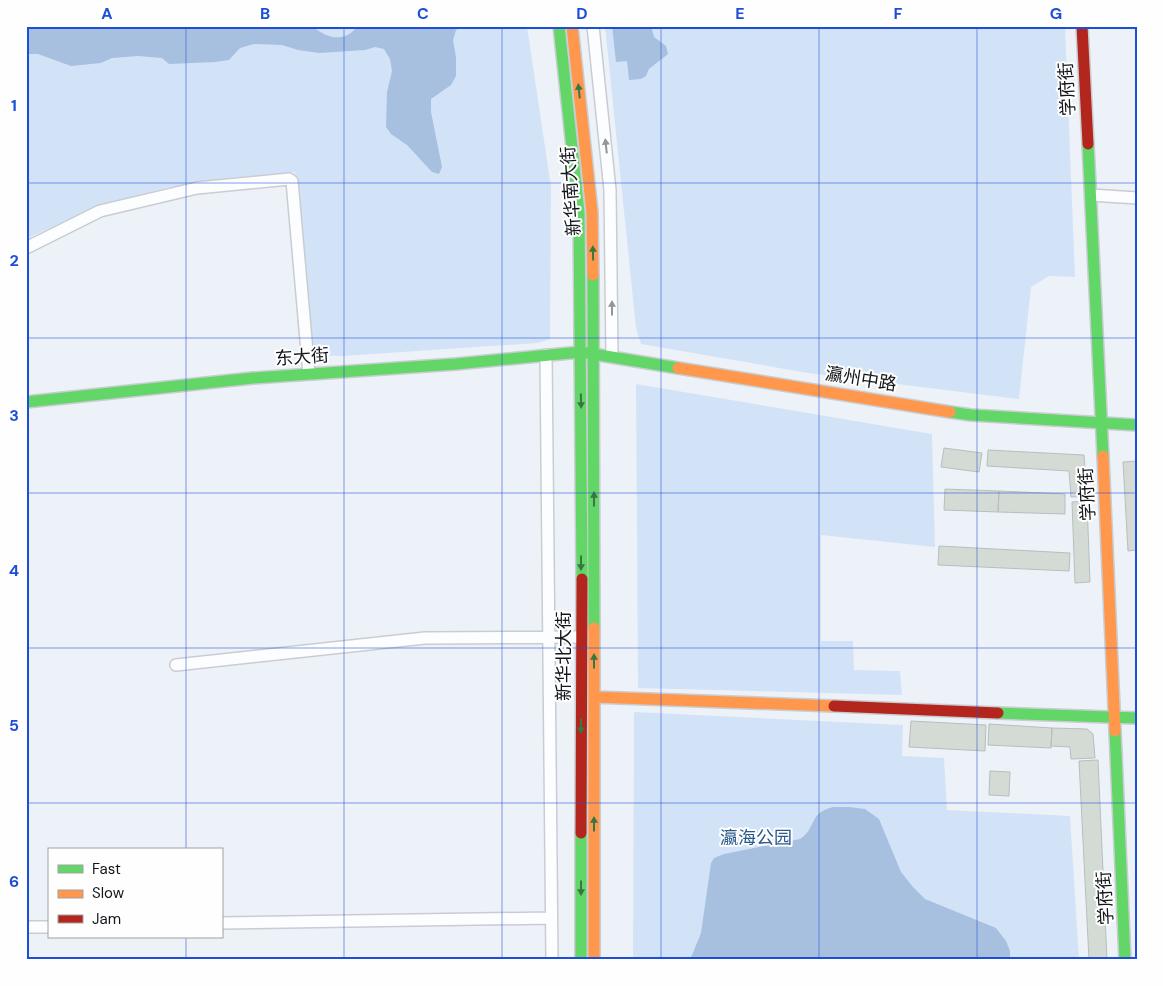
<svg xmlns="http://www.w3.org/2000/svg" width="1163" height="986" viewBox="0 0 1163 986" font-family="'DM Sans','Noto Sans SC',sans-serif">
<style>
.green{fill:#d2e3f8}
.water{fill:#a7c0df}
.building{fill:#d4dbd5;stroke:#b9bdbd}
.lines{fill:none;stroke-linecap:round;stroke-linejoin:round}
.street-casing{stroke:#c9cdd2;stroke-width:14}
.fast-casing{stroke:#c9cdd2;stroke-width:14}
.slow-casing{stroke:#c9cdd2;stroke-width:14}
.jam-casing{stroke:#c9cdd2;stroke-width:14}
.street{stroke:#fcfdfe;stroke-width:11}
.fast{stroke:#63d668;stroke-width:11}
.slow{stroke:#ff974d;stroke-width:11}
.jam{stroke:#b3261e;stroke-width:11}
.oneway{fill:#3a7642}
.oneway2{fill:#939598}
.grid{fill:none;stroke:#1d4ed8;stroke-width:1;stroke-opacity:0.55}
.labels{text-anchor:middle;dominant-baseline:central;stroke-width:4;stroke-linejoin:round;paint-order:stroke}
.street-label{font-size:18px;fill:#12161b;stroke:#fefefe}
.park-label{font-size:18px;fill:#2a598e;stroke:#fefefe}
.neatline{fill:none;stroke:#1d4ed8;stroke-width:2}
.grid-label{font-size:16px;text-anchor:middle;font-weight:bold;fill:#1d4ed8}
</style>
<rect width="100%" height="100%" fill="#edf2f8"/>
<path class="green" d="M26,26H527L551,187L550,339L538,343L343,356L315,355L310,340L297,177L294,172L168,187L93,208L26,239Z
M605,26H1065L1075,277L1049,276L1031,287L1019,399L808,373L641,344L636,328Z
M636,384L932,434L935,547L821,535V641H853L854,670L900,671L902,695L638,688Z
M634,712L903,725L902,756L944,758L947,810L1070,816L1079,960H633Z"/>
<path class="water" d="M26,26H312C327,38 343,44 358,26H463L456,30L453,40L456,57V76L451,85L431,99V112L442,167L439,174L432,172L407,145L391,134L386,127L387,92L392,71L390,59L384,49L375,47L365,50L319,53L298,50L282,45L254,44L240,48L229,60L215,62L169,64L162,58L138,56L112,58L101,63L71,66L38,54H26Z
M612,26H651L654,37L666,46L668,54L649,69L646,76L641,79L629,80L627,61L616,62Z
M833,807H849L865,809L879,819L901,872L913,887L925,899L996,928L1006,941L1010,951V960H690L701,933L711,863L714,858L724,854L800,839C817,828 808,813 833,807Z"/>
<path class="building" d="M944,448L982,453L979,472L941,467Z
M988,450L1084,455L1087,496L1071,497L1069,471L987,466Z
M1137,461V550L1128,551L1123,462Z
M945,489L999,491L998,512L944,510Z
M999,491L1065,494V514L998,512Z
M1087,501L1090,582L1075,583L1072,502Z
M939,546L1070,553L1069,571L938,565Z
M911,721L986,725L985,751L909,747Z
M989,724L1052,728L1051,748L988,745Z
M1052,728L1087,729L1093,734L1095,758L1071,759L1070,747L1051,746Z
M1098,760L1107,960H1089L1079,761Z
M990,771L1010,772L1009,796L989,795Z"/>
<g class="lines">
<g class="street-casing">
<path id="street" d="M593,26L610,190L612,357
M1091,195L1137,198
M26,248L100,211L197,188L289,179L292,181L309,374
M546,355L552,960
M176,665L425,638L581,637
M221,923L551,918
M26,927H49"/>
</g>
<g class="fast-casing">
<path id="fast" d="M559,26L579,213L582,579
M1088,144L1103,456
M593,275L594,628
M26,402L253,378L456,364L581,352L678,368
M950,412L971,415L1137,425
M998,713L1137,718
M1115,731L1125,960
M581,960V833"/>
</g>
<g class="slow-casing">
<path id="slow" d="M572,26L592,212L593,275
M678,368L950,412
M1103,456L1115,731
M594,628V960
M594,697L834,706"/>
</g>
<g class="jam-casing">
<path id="jam" d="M1082,26L1088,144
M834,706L998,713
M581,833L582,579"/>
</g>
<use href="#street" class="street"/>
<use href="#fast" class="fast"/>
<use href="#slow" class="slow"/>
<use href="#jam" class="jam"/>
</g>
<defs><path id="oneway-solid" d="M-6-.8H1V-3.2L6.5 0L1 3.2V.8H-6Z" transform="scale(1.25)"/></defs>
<g class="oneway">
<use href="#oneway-solid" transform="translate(579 91) rotate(-96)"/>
<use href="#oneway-solid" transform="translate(593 253) rotate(-91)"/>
<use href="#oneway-solid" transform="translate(581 401) rotate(89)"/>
<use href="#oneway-solid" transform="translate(594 499) rotate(-90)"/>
<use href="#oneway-solid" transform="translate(581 563) rotate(90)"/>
<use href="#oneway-solid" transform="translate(594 661) rotate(-90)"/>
<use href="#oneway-solid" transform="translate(581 726) rotate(90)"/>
<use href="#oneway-solid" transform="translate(594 824) rotate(-90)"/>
<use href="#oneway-solid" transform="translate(581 888) rotate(90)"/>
</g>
<g class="oneway2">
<use href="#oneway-solid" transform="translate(606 146) rotate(-96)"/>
<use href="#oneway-solid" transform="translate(612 308) rotate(-90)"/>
</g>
<path class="grid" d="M186,26V850M344,26V960M502,26V960M661,26V960M819,26V960M977,26V960M26,183H1137M26,338H1137M26,493H1137M26,648H1137M26,803H1137M186,937V960"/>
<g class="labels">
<g class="street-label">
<text transform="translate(1067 89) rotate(-93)">学府街</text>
<text transform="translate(571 191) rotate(-94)">新华南大街</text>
<text transform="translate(302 357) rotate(-4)">东大街</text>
<text transform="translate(861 379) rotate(9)">瀛州中路</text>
<text transform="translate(1087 494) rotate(-93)">学府街</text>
<text transform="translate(564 656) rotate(-90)">新华北大街</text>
<text transform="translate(1105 898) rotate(-93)">学府街</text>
</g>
<g class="park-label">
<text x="756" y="838">瀛海公园</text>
</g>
</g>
<rect width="1163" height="986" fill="none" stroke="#fefefe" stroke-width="55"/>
<rect x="48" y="848" width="175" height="90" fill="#fefefe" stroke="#a0a1a3"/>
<rect x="58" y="865" width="25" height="8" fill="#63d668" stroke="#a0a1a3"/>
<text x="92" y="874" font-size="15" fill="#12161b">Fast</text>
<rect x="58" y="890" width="25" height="8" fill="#ff974d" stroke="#a0a1a3"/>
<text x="92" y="898" font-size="15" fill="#12161b">Slow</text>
<rect x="58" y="915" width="25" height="8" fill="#b3261e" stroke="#a0a1a3"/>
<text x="92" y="924" font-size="15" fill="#12161b">Jam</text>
<rect x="28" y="28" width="1108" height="930" class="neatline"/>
<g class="grid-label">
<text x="107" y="19">A</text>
<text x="265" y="19">B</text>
<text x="423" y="19">C</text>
<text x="582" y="19">D</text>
<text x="740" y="19">E</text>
<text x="898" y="19">F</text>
<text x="1056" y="19">G</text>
<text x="14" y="111">1</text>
<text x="14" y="266">2</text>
<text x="14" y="421">3</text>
<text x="14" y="576">4</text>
<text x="14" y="731">5</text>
<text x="14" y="887">6</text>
</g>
</svg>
